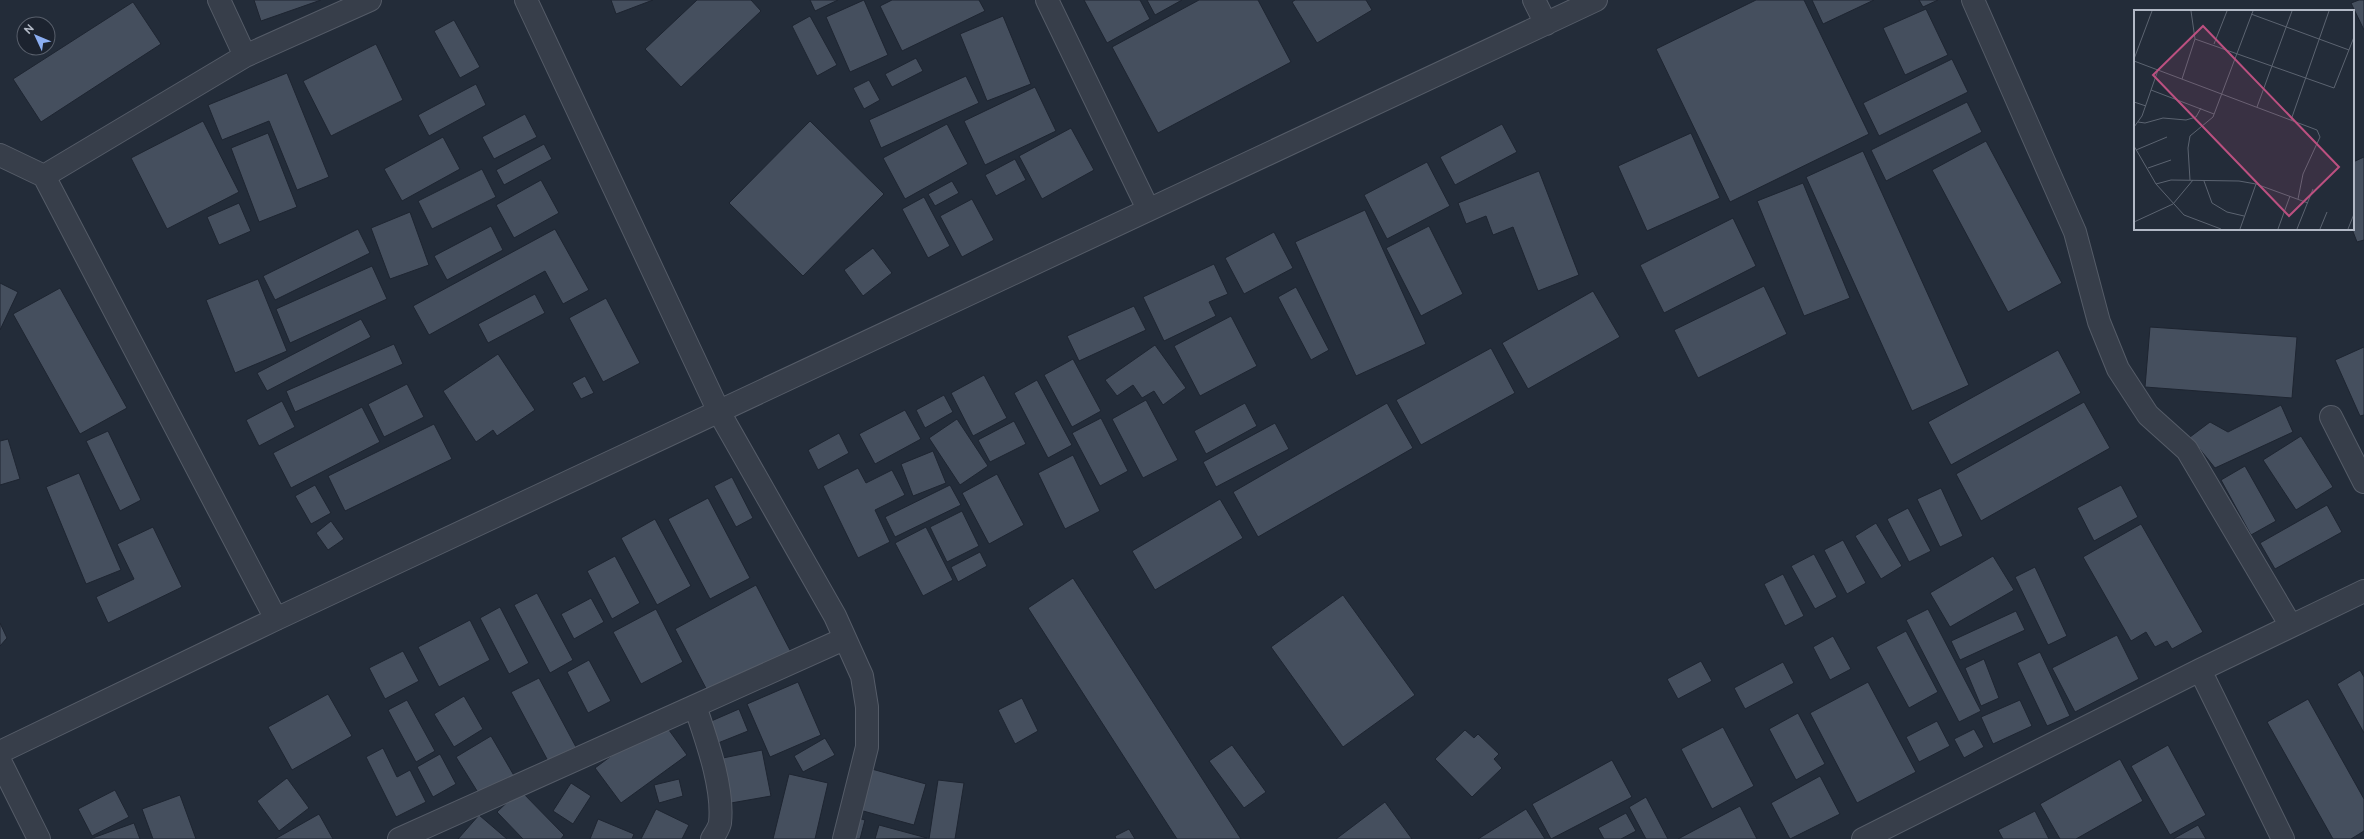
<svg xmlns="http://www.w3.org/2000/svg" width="2364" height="839" viewBox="0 0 2364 839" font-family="Raleway,sans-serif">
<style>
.building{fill:#454f5e;stroke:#1e2531}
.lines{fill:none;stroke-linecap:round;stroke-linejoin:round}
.street-casing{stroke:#555c68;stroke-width:24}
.street{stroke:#373e4a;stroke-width:22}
.inset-road{fill:none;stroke:#5c6471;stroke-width:1}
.view{fill:#bc5080;fill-opacity:0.15;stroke:#bc5080;stroke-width:2}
.inset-edge{fill:none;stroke:#b2b9c6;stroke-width:2}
</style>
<rect width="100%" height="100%" fill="#232c39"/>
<path class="building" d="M254,0H321L261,21Z
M611,0H653L616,14Z
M697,0H751L761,11L681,87L645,49Z
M810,0H838L815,11Z
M864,0L888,55L850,72L826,17Z
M892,0H979L985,11L902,51L880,6Z
M1084,0H1140L1150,19L1107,43Z
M1147,0H1182L1155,15Z
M1199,0H1258L1291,62L1158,133L1112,47Z
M1295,0H1366L1372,10L1317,43L1292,2Z
M1756,0H1804L1869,134L1730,202L1656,49Z
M1812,0H1874L1823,24Z
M1919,0H1938L1923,7Z
M2359,0H2364V30L2351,3Z
M133,2L161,44L41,122L13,79Z
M1926,9L1948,55L1905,75L1883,28Z
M810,16L837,65L817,76L792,26Z
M1003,16L1031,84L987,101L960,34Z
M454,20L480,67L460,78L434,31Z
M376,44L403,100L331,136L303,81Z
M916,58L923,71L892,87L885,74Z
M1952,59L1968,92L1879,136L1863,103Z
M287,73L329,177L297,190L269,121L222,140L208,105Z
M966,76L979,103L881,148L869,120Z
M869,80L880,100L864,109L853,88Z
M476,84L486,105L429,136L418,115Z
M1035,87L1056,131L985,165L964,121Z
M1967,102L1982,132L1886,181L1871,150Z
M525,114L537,137L494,159L482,137Z
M203,121L239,192L167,229L131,158Z
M810,121L884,194L803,276L729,203Z
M947,124L968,164L905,199L883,158Z
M1502,124L1517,152L1455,185L1440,157Z
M1071,128L1094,170L1042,199L1019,156Z
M268,133L297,207L259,222L231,148Z
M1691,133L1720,198L1647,231L1618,166Z
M443,137L460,169L402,201L384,169Z
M1986,141L2062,283L2008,312L1932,170Z
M544,144L552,159L504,185L496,170Z
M1863,151L1969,385L1912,411L1806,177Z
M2364,157V240L2357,242L2352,229L2353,162Z
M1015,159L1026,180L996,196L985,175Z
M1427,162L1450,206L1387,239L1364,195Z
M482,169L496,197L432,229L418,201Z
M1539,171L1579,275L1538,291L1513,227L1493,235L1486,216L1466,224L1458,203Z
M541,180L559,213L514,238L496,205Z
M952,181L959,193L935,206L928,194Z
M1803,183L1850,298L1804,316L1757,201Z
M924,197L950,246L928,258L902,209Z
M972,199L994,240L962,257L940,216Z
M239,203L251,231L219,245L207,217Z
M1365,210L1426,344L1356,376L1295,242Z
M410,212L429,265L390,279L371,228Z
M1733,218L1756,266L1664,313L1640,265Z
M491,226L503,250L447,280L434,256Z
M1429,226L1463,294L1421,316L1386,248Z
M358,229L370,253L275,300L263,276Z
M555,229L589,290L563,304L545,271L429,335L413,306Z
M1274,232L1293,268L1244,294L1225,258Z
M873,248L892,273L863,296L844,270Z
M1214,264L1228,294L1209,302L1216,316L1164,341L1143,297Z
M372,266L387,299L290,343L276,309Z
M258,279L287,351L235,373L206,300Z
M0,283L18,292L0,330Z
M1764,286L1787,334L1698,378L1674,330Z
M1296,287L1329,350L1311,360L1278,297Z
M60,288L127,408L80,434L13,314Z
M1593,291L1620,337L1528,389L1502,343Z
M535,294L545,313L488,343L478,324Z
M606,298L640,363L603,382L569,318Z
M1134,306L1146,330L1079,361L1067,336Z
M1231,316L1257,366L1200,396L1174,346Z
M361,319L371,337L267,391L257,373Z
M2150,327L2297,337L2292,398L2145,387Z
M394,344L403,364L295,412L286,391Z
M1155,345L1186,388L1163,405L1154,391L1142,398L1133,385L1117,396L1105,380Z
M2364,347V415L2360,416L2335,360Z
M1491,348L1515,393L1421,445L1396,400Z
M2058,350L2081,393L1951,465L1928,422Z
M498,354L535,410L497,436L493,430L476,442L443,391Z
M1073,359L1101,411L1072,427L1044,375Z
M984,375L1007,418L973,436L951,393Z
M585,376L594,393L581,399L572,383Z
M1037,380L1072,445L1048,458L1014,393Z
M407,384L424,417L384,437L368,404Z
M944,395L953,412L925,428L916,410Z
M1146,400L1178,460L1143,478L1112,419Z
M282,401L295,427L259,446L246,420Z
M2084,402L2110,448L1981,521L1956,474Z
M1245,403L1257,426L1206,454L1194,431Z
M1387,403L1413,448L1258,537L1233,492Z
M2281,405L2293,432L2215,468L2190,437L2210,422L2228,432Z
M362,407L380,442L291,488L273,453Z
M905,410L921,439L875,464L859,434Z
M1101,418L1128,471L1100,486L1072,433Z
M957,419L988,466L960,485L929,438Z
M1014,421L1026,444L990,462L978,440Z
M1275,423L1289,449L1216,487L1203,462Z
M434,424L452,459L345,511L328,476Z
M108,431L141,500L120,511L86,441Z
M839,433L849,453L818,470L808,450Z
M2301,436L2333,487L2296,510L2263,460Z
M8,439L20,479L0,485V441Z
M933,451L946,483L913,496L901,464Z
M1073,455L1100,511L1065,529L1038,473Z
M2245,466L2276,521L2251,535L2221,480Z
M858,468L866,483L892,470L905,495L875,510L890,542L858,558L823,486Z
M79,473L121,570L86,584L46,487Z
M997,474L1024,525L989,544L962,493Z
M732,477L753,518L736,527L714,486Z
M315,485L331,513L311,524L295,496Z
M950,485L961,505L895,537L885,517Z
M2121,485L2138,517L2094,541L2077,508Z
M1941,488L1963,536L1940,547L1917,499Z
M708,498L750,578L710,599L668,519Z
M1220,499L1243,538L1155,590L1132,551Z
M2327,505L2342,532L2275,569L2260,543Z
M1908,508L1931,551L1909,562L1887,519Z
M962,511L979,546L947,562L930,527Z
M655,519L691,586L657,605L621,538Z
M331,521L344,539L328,550L316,533Z
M1876,523L1902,566L1881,579L1855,536Z
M2141,524L2203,632L2172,649L2167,641L2155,647L2146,632L2131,641L2083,557Z
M153,527L182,587L108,623L96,597L134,579L117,544Z
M926,527L953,580L923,596L895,543Z
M1843,540L1866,583L1847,594L1824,550Z
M980,552L987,566L958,582L951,567Z
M1814,554L1837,597L1815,609L1791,566Z
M615,556L640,603L612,619L587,571Z
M1993,556L2014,590L1950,627L1930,593Z
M2035,567L2067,636L2048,645L2015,577Z
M1783,574L1804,616L1785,626L1764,584Z
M1073,578L1241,839H1177L1028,608Z
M756,585L791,652L710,696L675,629Z
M537,593L573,660L550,673L514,605Z
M1343,595L1415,695L1343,747L1271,647Z
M591,598L604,622L574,639L561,614Z
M500,607L529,663L509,674L480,618Z
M656,609L683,662L641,684L613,632Z
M1928,609L1981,711L1959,722L1906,620Z
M2016,611L2025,630L1960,660L1951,641Z
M470,620L490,660L439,687L418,647Z
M0,623L7,638L0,646Z
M1906,631L1938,692L1909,708L1876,647Z
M2117,635L2139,679L2075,712L2052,668Z
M1833,636L1851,669L1830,680L1813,647Z
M403,651L419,681L385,699L369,668Z
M2040,652L2070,716L2047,726L2017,663Z
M1984,659L1999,698L1981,706L1965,668Z
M589,660L611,701L588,713L567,672Z
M1701,661L1712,681L1678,699L1667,679Z
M1783,662L1794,683L1745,709L1734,688Z
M2360,670L2364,677V733L2337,684Z
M539,678L576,747L548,761L511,692Z
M798,682L821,735L770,757L747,704Z
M1868,682L1916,772L1857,803L1810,713Z
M328,694L352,736L292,770L268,727Z
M464,696L483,729L454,747L434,714Z
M1022,698L1038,731L1015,744L998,710Z
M2308,699L2364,799V831L2351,839H2333L2267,722Z
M407,700L435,751L416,762L388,710Z
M2020,700L2032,726L1993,744L1981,717Z
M739,709L748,731L718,743L709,722Z
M1798,713L1825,764L1796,780L1769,729Z
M661,719L687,755L621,803L595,768Z
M1937,721L1950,746L1919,762L1906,737Z
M1723,727L1754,786L1712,809L1681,749Z
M1974,729L1984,747L1964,758L1954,739Z
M1465,730L1474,738L1478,734L1499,754L1494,759L1502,768L1472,797L1435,759Z
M491,736L516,779L482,799L456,757Z
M825,738L835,755L803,772L794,756Z
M1232,745L1266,792L1244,808L1209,761Z
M2168,745L2206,815L2170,835L2131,766Z
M383,748L397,777L410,770L426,802L396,817L366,757Z
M762,750L771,796L731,803L723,758Z
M440,754L456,784L433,797L417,767Z
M2120,759L2143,801L2076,839H2060L2040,804Z
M1612,760L1632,797L1551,839L1532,804Z
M868,768L926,784L914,825L856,809Z
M789,774L828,783L815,839H773Z
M1820,776L1840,814L1790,839L1771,803Z
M287,778L309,808L279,831L257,801Z
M679,779L683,796L659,803L654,785Z
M938,780L964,783L955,839H929Z
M571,783L591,796L573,824L553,811Z
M115,790L129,817L92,836L78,809Z
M520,790L564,835L561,839H523L497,812Z
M180,795L196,839H153L142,809Z
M1646,797L1668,839H1646L1629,807Z
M1385,802L1412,839H1336Z
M1740,806L1757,839H1678Z
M656,809L689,825L682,839H641Z
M1526,809L1545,839H1478Z
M2035,811L2049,839H2003L1998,830Z
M1626,813L1636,831L1621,839H1604L1598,828Z
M319,814L333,839H275Z
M479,815L507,839H458Z
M854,817L865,820L860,839H848Z
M598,819L634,834L632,839H590Z
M134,823L140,839H90Z
M879,825L927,838L875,839Z
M2198,825L2206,839H2173Z
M1129,829L1135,839H1116L1115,836Z"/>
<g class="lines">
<g class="street-casing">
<path id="street" d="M219,0L245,56
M526,0L719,412L835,616L862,676L867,707V747L844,839
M1047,0L1148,209
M1534,0L1546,24
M1973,0L2075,232L2099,322L2118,369L2148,415L2187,450L2291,626
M0,155L44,176L276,619
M44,176L245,56L370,0
M2331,417L2364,482
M2200,670L2283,839
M695,706C706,739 724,787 720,823C719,828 715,834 712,839
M0,752L276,619L1596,0
M0,761L39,839
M399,839L844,639
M1863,839L2200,670L2364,591"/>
</g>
<use href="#street" class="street"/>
</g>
<g transform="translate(2134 10)">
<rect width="220" height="220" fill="#232c39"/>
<path class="inset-road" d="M117,4L215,40M61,29L200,78L220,27M80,34L93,1M0,49L18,1M0,51L183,120L186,127L169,164L164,189M48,69L61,29L57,1M17,80L80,104M0,92L12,96M123,97L158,1M157,110L195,1M4,112L11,113L29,108L52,110L62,107L67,98M0,117L8,106L24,60M0,136L22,174L50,205L87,219M2,140L33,127M14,158L37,150M56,170L54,138L56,126L79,107L119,1M70,171L78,193L93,202L110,206M22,174L37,170L105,171L122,174L174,193M0,212L39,194L59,170M106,219L122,174M144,219L156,186M163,219L179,179M186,219L193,202M214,219L220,204"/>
<path class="view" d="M69,16L205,157L155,206L19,65Z"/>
<rect width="220" height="220" class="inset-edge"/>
</g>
<g transform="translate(36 36) rotate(314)"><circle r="19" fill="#1c232f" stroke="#585f6b"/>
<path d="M0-3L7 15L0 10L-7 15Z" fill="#8baef2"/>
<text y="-6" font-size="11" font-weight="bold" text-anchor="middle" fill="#b2b9c6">N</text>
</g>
</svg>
